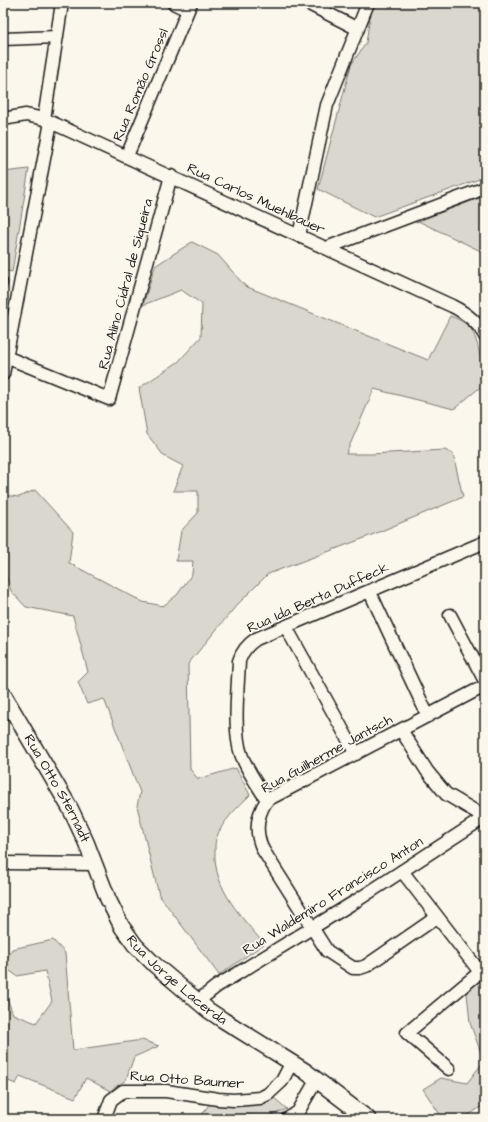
<svg xmlns="http://www.w3.org/2000/svg" width="488" height="1122" viewBox="0 0 488 1122" font-family="'Architects Daughter',sans-serif">
<style>
.green{fill:#dad7ce;stroke:#7b7a75}
.lines{fill:none;stroke-linecap:round;stroke-linejoin:round}
.minor-casing{stroke:#1c1c1c;stroke-width:15}
.major-casing{stroke:#1c1c1c;stroke-width:18}
.minor{stroke:#fbf7ec;stroke-width:12}
.major{stroke:#fbf7ec;stroke-width:15}
.shaded-wall{fill:#888681;stroke:#1c1c1c}
.building{fill:#c3c0b8;stroke:#1c1c1c}
.labels{text-anchor:middle;dominant-baseline:central;stroke-width:3.5;stroke-linejoin:round;paint-order:stroke}
.street-label{font-size:14px;fill:#1c1c1c;stroke:#fbf7ec}
</style>
<rect width="100%" height="100%" fill="#fbf7ec"/>
<filter id="ink" filterUnits="userSpaceOnUse"><feTurbulence type="fractalNoise" baseFrequency=".025" numOctaves="2"/><feDisplacementMap in="SourceGraphic" scale="8" xChannelSelector="R" yChannelSelector="G"/><feConvolveMatrix kernelMatrix="1 2 1 2 8 2 1 2 1" color-interpolation-filters="sRGB"/></filter>
<g filter="url(#ink)">
<path class="green" d="M375,3H485V177L374,217L318,189L351,65L366,43L370,16Z
M29,169L12,272L3,270V172Z
M485,196V253L418,221Z
M192,242L218,255L245,286L428,360L450,316C458,319 465,322 471,329C478,339 484,371 484,384L454,409L374,389L346,454H371L445,450L453,454L463,497L362,539L268,574L236,606L188,664L190,769L198,779L236,768L250,795C237,808 222,821 216,839C215,842 215,847 215,851C213,889 242,917 264,944L219,975L159,895L137,806L140,792L104,699L87,704L78,682L88,672L73,616L26,607L11,591L3,566V495L19,497L35,490L73,532L69,563L143,602L163,606L177,595L192,574L193,561H176L181,531L198,513V491H173L183,466L164,456L147,434L139,388L178,362L201,337L202,304L181,290L143,305L155,266Z
M53,940L65,953L73,1050L142,1040L159,1046L134,1057L126,1080L110,1091L86,1078L75,1098L20,1076L16,1084L3,1079V988L13,1014L36,1023L52,1001L45,971L17,976L3,966L12,949Z
M485,968V1104L463,1119H443L423,1089L441,1078L467,1083L484,1061L470,1023L466,983Z
M274,1098L287,1109L264,1118C256,1115 242,1113 236,1119H199L210,1103L255,1105Z"/>
<g class="lines">
<g class="minor-casing">
<path id="minor" d="M173,3L188,10
M307,3L358,29
M3,39L57,37
M3,119L26,115L44,119L452,306C466,313 478,322 485,336
M44,119L62,3
M127,156L191,3
M299,236L327,105L368,3
M326,248L485,188
M6,357L109,399L171,176
M3,374L51,122
M370,592L428,716
M450,615L485,681
M286,627L356,754
M401,730L427,771L446,794L485,817
M267,800C258,786 247,771 241,754C233,731 238,687 239,661C242,651 247,645 256,639L485,542
M3,863L94,864
M402,871L480,972L407,1033L449,1069
M437,917L366,966L360,968H353L327,951L263,850C255,833 256,816 267,800L475,691L485,687
M198,1001L217,986L356,901L485,817
M104,1119L111,1100L123,1091H166L218,1099L234,1100L260,1098L268,1094L282,1081L292,1062
M287,1119L298,1112L317,1079"/>
</g>
<g class="major-casing">
<g id="major">
<path id="s1" d="M3,694L70,808L86,842L108,899L122,927L135,945L155,965L208,1010L223,1020L305,1071L368,1119"/>
</g>
</g>
<use href="#minor" class="minor"/>
<use href="#major" class="major"/>
</g>
<path class="shaded-wall" d="M7,279L8,283L3,299V291Z"/>
<path class="building" d="M3,278L7,279L3,291Z"/>
</g>
<g class="labels">
<g class="street-label">
<text transform="translate(141 85) rotate(-67)">Rua Romão Grossl</text>
<text transform="translate(256 199) rotate(25)">Rua Carlos Muehlbauer</text>
<text transform="translate(126 284) rotate(-75)">Rua Alino Cidral de Siqueira</text>
<text transform="translate(318 598) rotate(-24)">Rua Ida Berta Duffeck</text>
<text transform="translate(327 754) rotate(-29)">Rua Guilherme Jantsch</text>
<text stroke="none"><textPath href="#s1" startOffset="109">Rua Otto Sternadt</textPath></text>
<text transform="translate(333 896) rotate(-32)">Rua Waldemiro Francisco Anton</text>
<text stroke="none"><textPath href="#s1" startOffset="339">Rua Jorge Lacerda</textPath></text>
<text transform="translate(187 1080) rotate(4)">Rua Otto Baumer</text>
</g>
</g>
<rect width="488" height="1122" fill="none" stroke="#fbf7ec" stroke-width="16"/>
<rect x="8" y="8" width="472" height="1106" fill="none" stroke="#1c1c1c" stroke-width="1.5" filter="url(#ink)"/>
</svg>
